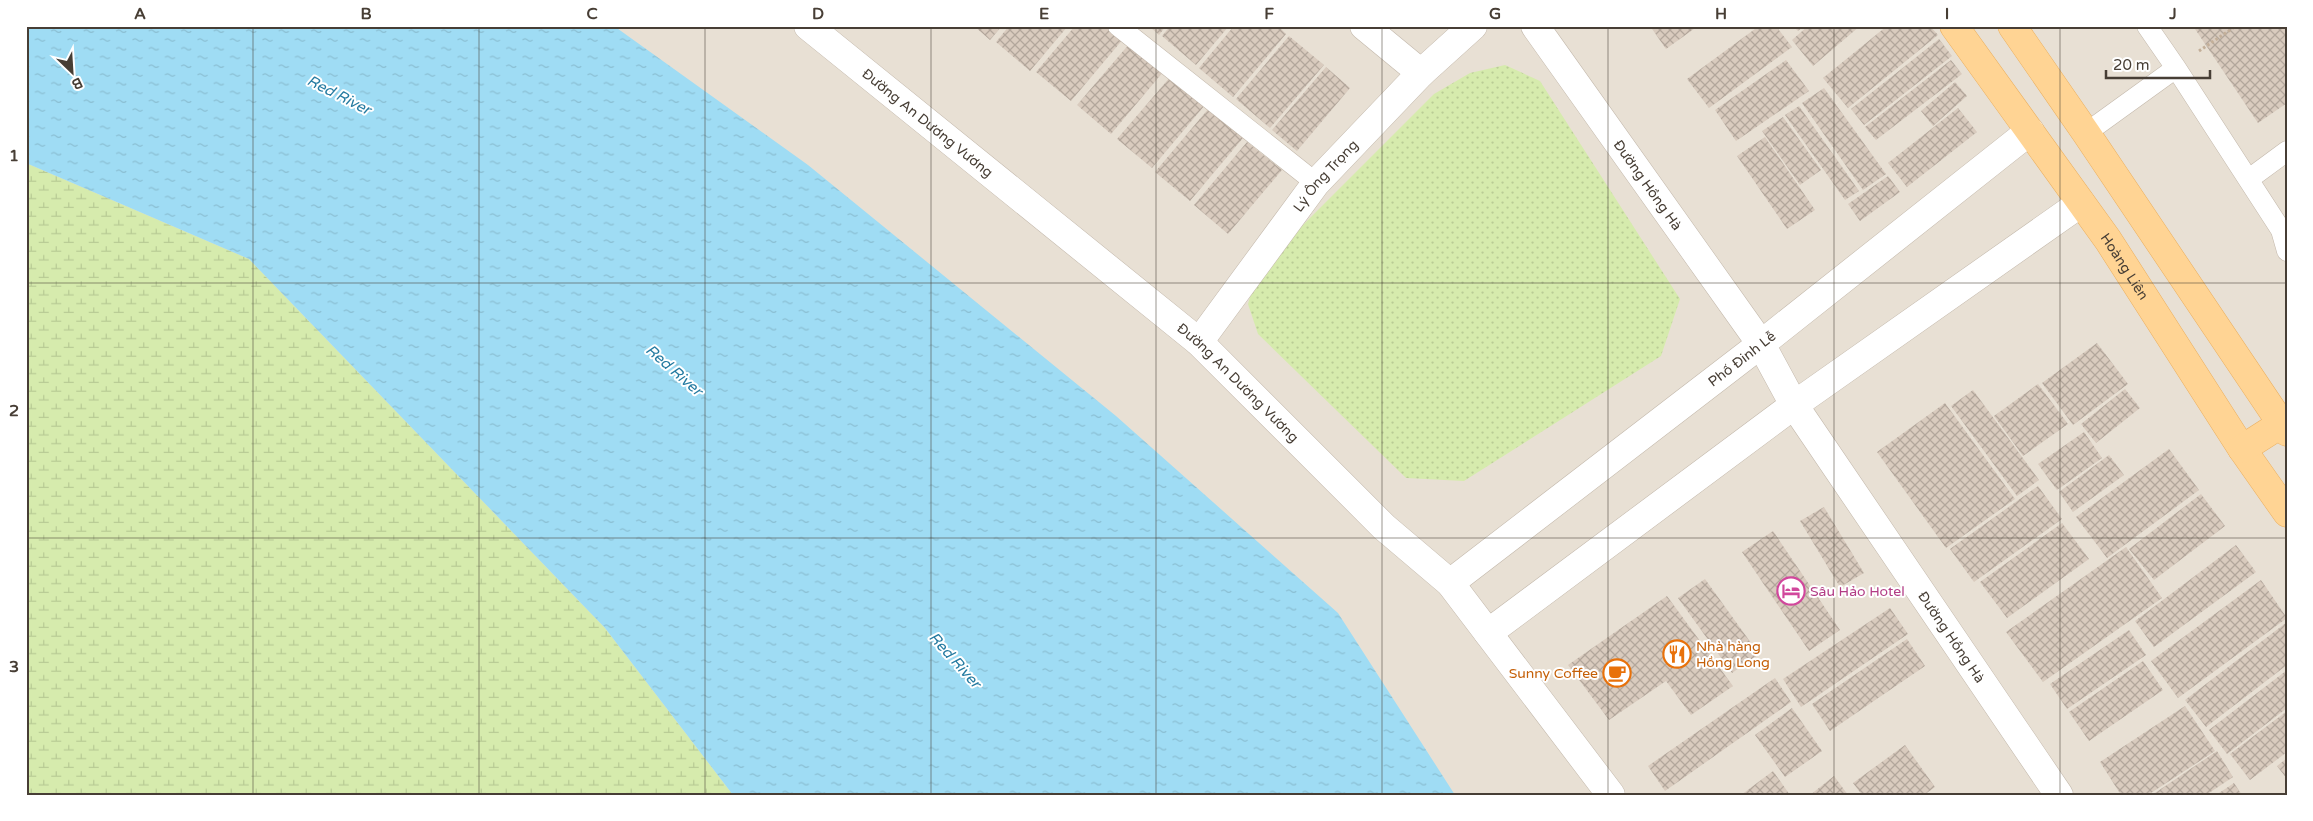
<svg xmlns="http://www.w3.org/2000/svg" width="2313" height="821" viewBox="0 0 2313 821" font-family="'Varela Round',sans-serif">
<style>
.residential{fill:#e8e0d4}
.grass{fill:url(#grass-dots)}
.wetland{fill:url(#wetland-marsh)}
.water{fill:url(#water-ripples)}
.building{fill:url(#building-cross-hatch)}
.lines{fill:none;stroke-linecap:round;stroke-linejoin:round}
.service-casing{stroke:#c3b8ab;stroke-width:21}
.minor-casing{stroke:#c3b8ab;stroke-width:29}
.tertiary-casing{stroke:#c3b8ab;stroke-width:29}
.primary-casing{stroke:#ebaf5e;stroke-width:29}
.path{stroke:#c3af99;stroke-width:3;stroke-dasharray:2.5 2.5;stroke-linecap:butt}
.service{stroke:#fff;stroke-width:20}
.minor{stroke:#fff;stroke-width:28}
.tertiary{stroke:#fff;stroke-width:28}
.primary{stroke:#ffd494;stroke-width:28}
.grid{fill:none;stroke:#473e35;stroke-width:1;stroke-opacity:0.55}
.labels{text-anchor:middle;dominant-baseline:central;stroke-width:4;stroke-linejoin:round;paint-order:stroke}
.street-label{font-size:14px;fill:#473e35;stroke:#fff}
.hotel-label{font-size:14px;fill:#b23c85;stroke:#fff;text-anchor:start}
.food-label{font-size:14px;fill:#c56008;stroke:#fff;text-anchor:start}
.water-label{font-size:15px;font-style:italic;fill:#257ba1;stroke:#fff}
.neatline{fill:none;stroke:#473e35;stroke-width:2}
.grid-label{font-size:16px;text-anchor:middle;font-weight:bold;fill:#473e35}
</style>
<defs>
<pattern id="grass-dots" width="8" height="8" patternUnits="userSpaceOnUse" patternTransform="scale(1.25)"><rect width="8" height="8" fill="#d6ebad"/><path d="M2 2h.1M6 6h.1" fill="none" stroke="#b9cb95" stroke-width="1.8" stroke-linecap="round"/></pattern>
<pattern id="wetland-marsh" width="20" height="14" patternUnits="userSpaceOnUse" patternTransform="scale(1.25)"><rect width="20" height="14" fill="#d6ebad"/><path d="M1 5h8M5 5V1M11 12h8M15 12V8" fill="none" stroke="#b9cb95"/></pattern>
<pattern id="water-ripples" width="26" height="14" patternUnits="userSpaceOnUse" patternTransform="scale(1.25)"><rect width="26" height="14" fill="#9fdcf4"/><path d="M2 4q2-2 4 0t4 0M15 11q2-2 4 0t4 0" fill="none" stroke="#8abed2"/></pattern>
<pattern id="building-cross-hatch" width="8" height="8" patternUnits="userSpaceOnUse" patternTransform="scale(1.25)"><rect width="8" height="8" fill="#d9cbbe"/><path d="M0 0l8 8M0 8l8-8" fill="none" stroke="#b2a69b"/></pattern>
</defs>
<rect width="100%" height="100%" fill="#f4eee6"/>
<path class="residential" d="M26,26H2287V795H26Z"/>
<path class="grass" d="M1505,65L1540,81L1680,299L1661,356L1464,481L1406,478L1258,334L1248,304L1258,270L1434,94L1470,73Z"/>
<path class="wetland" d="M26,163L249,259L605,628L733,795H26Z"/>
<path class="water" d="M26,26H614L808,165L1116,416L1338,613L1455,795H733L605,628L249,259L26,163Z"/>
<path class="building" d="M974,26H1002L990,40Z
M1009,26H1068L1030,71L996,42Z
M1075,26H1110L1124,38L1071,101L1036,72Z
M1149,26H1166L1159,35Z
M1170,26H1229L1196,65L1162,36Z
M1234,26H1278L1286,34L1233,97L1199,68Z
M1650,26H1698L1666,49Z
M1759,26H1776L1792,47L1709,108L1687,79Z
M1793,26H1804L1798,31Z
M1808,26H1860L1813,66L1792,40Z
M1887,26H1930L1938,35L1848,108L1823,78Z
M2193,26H2287V103L2258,123Z
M1289,36L1324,65L1270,128L1236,99Z
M1939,39L1952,56L1864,125L1851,109Z
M1130,43L1164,71L1111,134L1077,105Z
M1786,60L1809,91L1736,141L1715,110Z
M1951,60L1962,74L1876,140L1865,127Z
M1326,67L1350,88L1297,151L1272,130Z
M1171,76L1205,105L1152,168L1117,139Z
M1955,82L1967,96L1933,126L1921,111Z
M1824,88L1886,174L1863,190L1802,103Z
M1799,106L1859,191L1845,200L1785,115Z
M1209,108L1243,138L1190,201L1155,172Z
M1958,108L1977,132L1907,187L1888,163Z
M1783,117L1821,170L1800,185L1762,131Z
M1765,137L1815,210L1787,229L1737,156Z
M1247,142L1282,170L1228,234L1194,205Z
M1888,176L1900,192L1860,221L1848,204Z
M2097,343L2128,384L2073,425L2042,383Z
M2038,384L2068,424L2023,456L1994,416Z
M2125,389L2140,408L2096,443L2081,424Z
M1973,390L2039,480L2017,496L1951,406Z
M1945,403L2015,499L1946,548L1877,452Z
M2084,432L2102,458L2057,490L2038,464Z
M2169,449L2199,490L2107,558L2076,517Z
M2109,455L2124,475L2073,512L2059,492Z
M2038,486L2062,519L1974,582L1950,549Z
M2201,494L2225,526L2154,580L2129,549Z
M1824,507L1864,573L1840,587L1800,521Z
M2062,523L2089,559L2007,618L1980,582Z
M1773,531L1840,630L1809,651L1742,552Z
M2236,545L2256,572L2154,647L2135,621Z
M2126,547L2162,598L2043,682L2006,632Z
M1705,579L1759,654L1732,673L1678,598Z
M2261,580L2287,618L2178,698L2151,661Z
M1667,596L1733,686L1691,715L1666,681L1609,720L1568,665Z
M1890,608L1908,634L1801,707L1783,679Z
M2287,622V665L2206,727L2185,700Z
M2129,630L2146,655L2067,709L2050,684Z
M1907,639L1925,666L1830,731L1812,704Z
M2143,661L2163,690L2089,741L2069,712Z
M2287,670V708L2227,754L2209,730Z
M1775,678L1791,702L1665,791L1648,766Z
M2185,706L2215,751L2148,795H2121L2100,762Z
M1792,708L1822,751L1785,777L1755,735Z
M2287,711V752L2250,780L2230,754Z
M1905,745L1935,787L1924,795H1862L1853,783Z
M2217,751L2233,777L2206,795H2152Z
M2287,758V779L2277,766Z
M1773,771L1790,795H1741Z
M1834,776L1848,795H1810Z
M2234,783L2242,795H2216Z"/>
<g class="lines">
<g class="service-casing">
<path id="service" d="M1118,26L1316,183
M2147,26L2176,68L2281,230L2287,251
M2086,133L2176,68
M2249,179L2287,151"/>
</g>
<g class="minor-casing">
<g id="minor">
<path d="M1364,26L1421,73"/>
<path id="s1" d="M1199,342L1316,183L1421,73L1473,26"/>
</g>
</g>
<g class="tertiary-casing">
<g id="tertiary">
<path id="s2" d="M808,26L1199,342L1384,527L1450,583L1611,795"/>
<path id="s3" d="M1535,26L1761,344L1794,405L2059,795"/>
<path id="s4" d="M1450,583L1761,344L2030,131"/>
<path d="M1488,633L1794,405L2081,203"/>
</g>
</g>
<g class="primary-casing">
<g id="primary">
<path id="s5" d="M1954,26L2108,240L2242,449L2287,513"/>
<path d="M2012,26L2086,133L2287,432"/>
<path d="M2242,449L2281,424"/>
</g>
</g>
<path class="path" d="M2199,51L2236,26"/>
<use href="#service" class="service"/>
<use href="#minor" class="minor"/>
<use href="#tertiary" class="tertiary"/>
<use href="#primary" class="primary"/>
</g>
<path class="grid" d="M253,26V795M479,26V795M705,26V795M931,26V795M1156,26V795M1382,26V795M1608,26V795M1834,26V795M2060,26V795M26,283H2287M26,538H2287"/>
<defs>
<g id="hotel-ring" transform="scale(1.4375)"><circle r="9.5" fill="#fff" stroke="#d1479c" stroke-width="1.5"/><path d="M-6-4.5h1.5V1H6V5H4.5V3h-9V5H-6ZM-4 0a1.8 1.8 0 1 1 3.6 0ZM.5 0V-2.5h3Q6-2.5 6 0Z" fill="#d1479c"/></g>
<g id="restaurant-ring" transform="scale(1.4375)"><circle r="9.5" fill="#fff" stroke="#e8710a" stroke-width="1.5"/><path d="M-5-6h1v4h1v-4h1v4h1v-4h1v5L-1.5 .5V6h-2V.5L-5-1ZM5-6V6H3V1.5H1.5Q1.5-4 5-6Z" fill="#e8710a"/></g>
<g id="cafe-ring" transform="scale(1.4375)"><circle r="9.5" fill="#fff" stroke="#e8710a" stroke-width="1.5"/><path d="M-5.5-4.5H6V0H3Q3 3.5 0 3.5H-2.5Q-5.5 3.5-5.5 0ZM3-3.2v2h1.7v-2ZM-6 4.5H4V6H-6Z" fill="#e8710a"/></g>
</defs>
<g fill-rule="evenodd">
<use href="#hotel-ring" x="1791" y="591"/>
<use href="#restaurant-ring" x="1677" y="654"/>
<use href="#cafe-ring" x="1617" y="673"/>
</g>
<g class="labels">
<g class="street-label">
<text stroke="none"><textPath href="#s2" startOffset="154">Đường An Dương Vương</textPath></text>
<text stroke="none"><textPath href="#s1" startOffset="209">Lý Ông Trọng</textPath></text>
<text stroke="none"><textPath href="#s3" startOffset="195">Đường Hồng Hà</textPath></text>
<text stroke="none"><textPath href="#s5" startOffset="295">Hoàng Liên</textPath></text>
<text stroke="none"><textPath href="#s4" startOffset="368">Phố Đinh Lễ</textPath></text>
<text stroke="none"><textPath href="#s2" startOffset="559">Đường An Dương Vương</textPath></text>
<text stroke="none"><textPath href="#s3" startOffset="740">Đường Hồng Hà</textPath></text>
</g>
<g class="hotel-label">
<text x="1810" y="591">Sâu Hảo Hotel</text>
</g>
<g class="food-label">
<text x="1696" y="646">Nhà hàng<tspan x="1696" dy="16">Hồng Long</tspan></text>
<text x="1598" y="673" text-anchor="end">Sunny Coffee</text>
</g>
<g class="water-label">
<text transform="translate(339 95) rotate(27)">Red River</text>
<text transform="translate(674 370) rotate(41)">Red River</text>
<text transform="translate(955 660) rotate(48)">Red River</text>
</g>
</g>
<rect width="2313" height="821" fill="none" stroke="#ffffff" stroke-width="55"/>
<g transform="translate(72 72) rotate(155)" stroke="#ffffff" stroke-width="4" paint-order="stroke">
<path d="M0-4L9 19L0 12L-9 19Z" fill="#473e35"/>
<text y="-8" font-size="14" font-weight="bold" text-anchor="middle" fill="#473e35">B</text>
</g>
<path d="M2106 70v8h104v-8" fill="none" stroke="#473e35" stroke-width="2.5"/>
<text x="2113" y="70" font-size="15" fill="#473e35" stroke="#ffffff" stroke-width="4" paint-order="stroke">20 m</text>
<rect x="28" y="28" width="2258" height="766" class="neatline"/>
<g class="grid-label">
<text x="140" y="19">A</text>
<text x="366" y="19">B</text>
<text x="592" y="19">C</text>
<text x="818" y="19">D</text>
<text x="1044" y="19">E</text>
<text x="1269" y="19">F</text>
<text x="1495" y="19">G</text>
<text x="1721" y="19">H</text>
<text x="1947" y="19">I</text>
<text x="2173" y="19">J</text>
<text x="14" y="161">1</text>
<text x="14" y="416">2</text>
<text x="14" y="672">3</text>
</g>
</svg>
